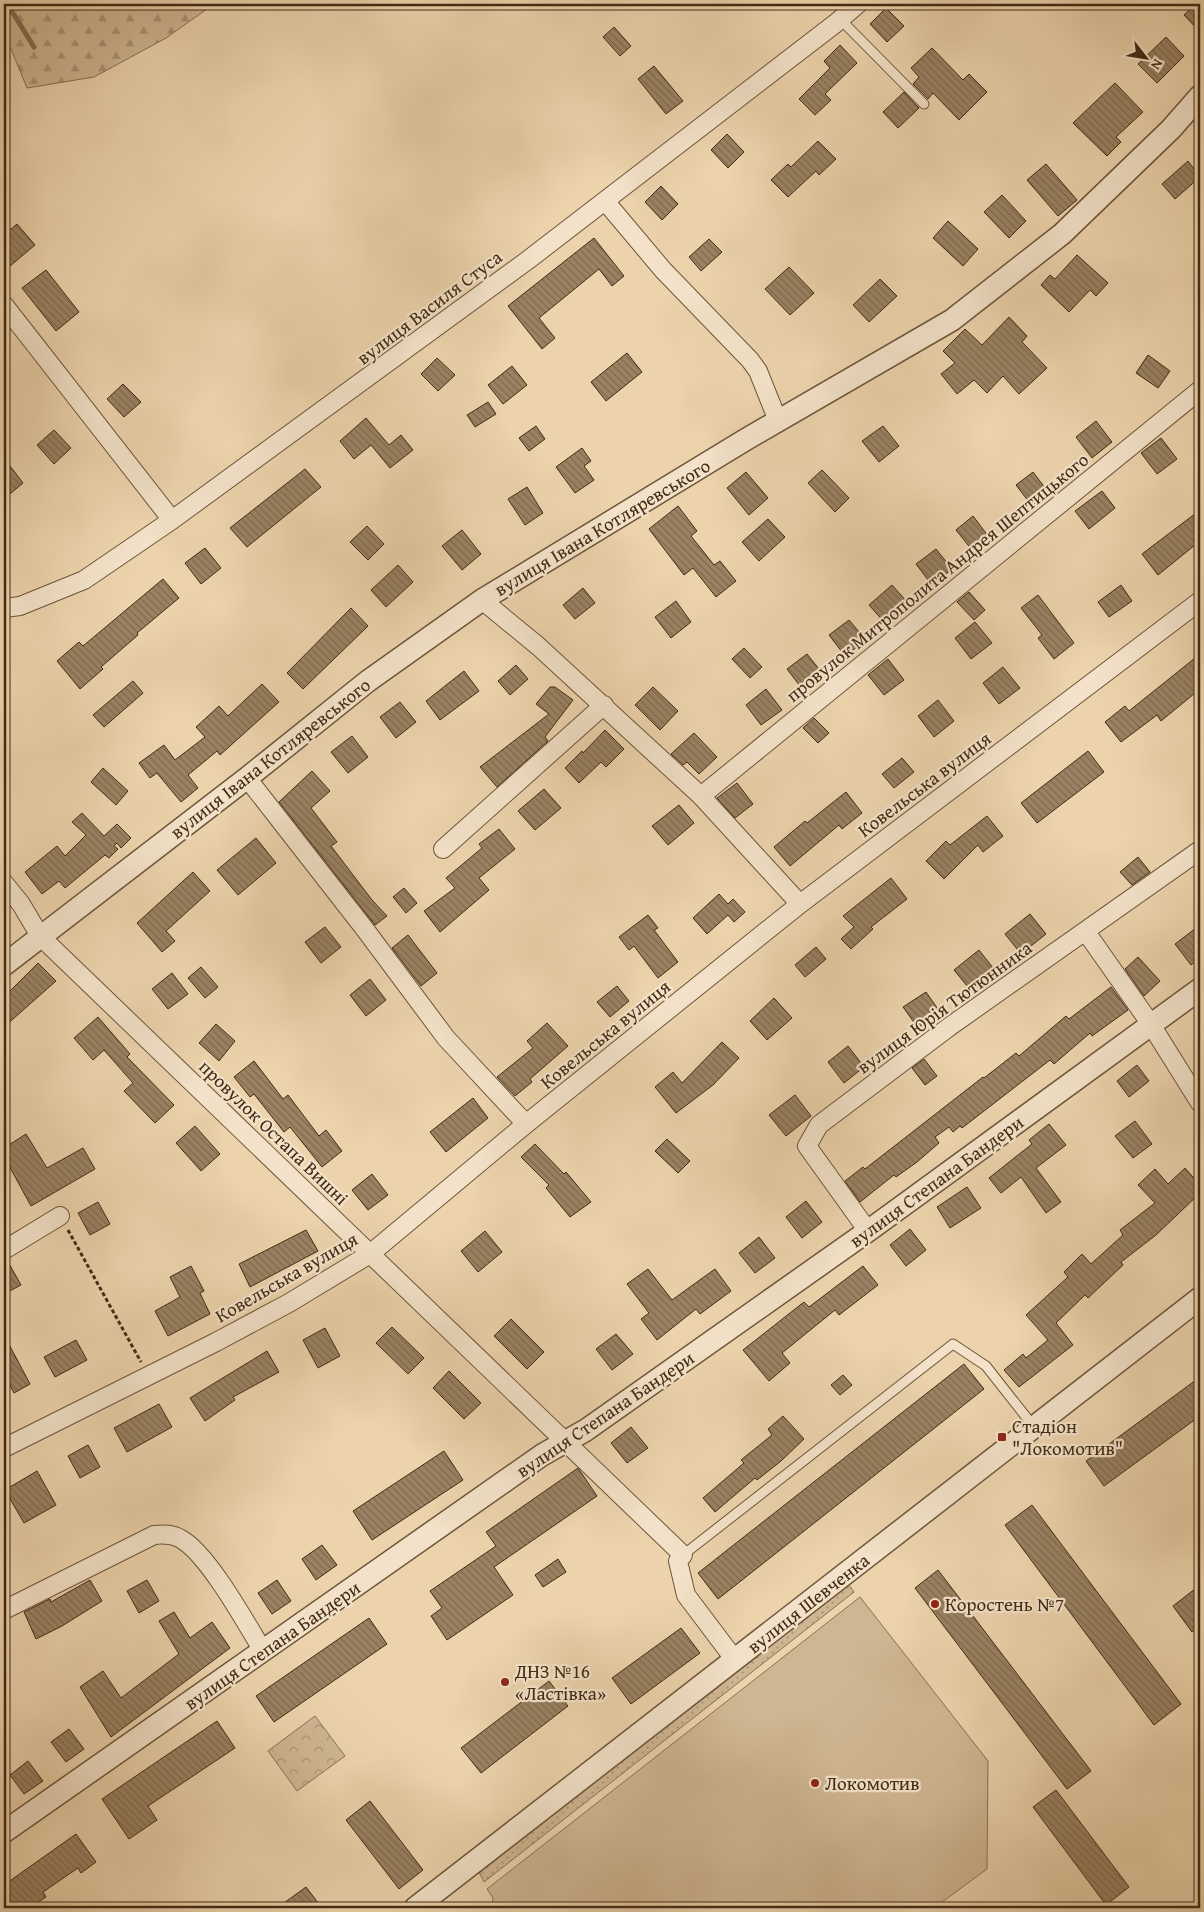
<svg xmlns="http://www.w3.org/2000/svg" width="1204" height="1912" viewBox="0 0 1204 1912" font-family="'Gentium Book Plus',serif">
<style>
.grass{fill:url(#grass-dots);stroke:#887053}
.forest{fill:url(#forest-firs);stroke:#887053}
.park{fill:url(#park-crowns);stroke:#887053}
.garden{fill:#cfb692;stroke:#887053}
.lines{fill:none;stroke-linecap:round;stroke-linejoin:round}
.stream{stroke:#856e50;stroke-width:5}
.building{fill:url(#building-back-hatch);stroke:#422b14}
.service-casing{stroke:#6c553a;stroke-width:11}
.minor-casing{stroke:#6c553a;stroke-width:20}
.tertiary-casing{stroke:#6c553a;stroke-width:24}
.path{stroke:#422b14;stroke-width:3;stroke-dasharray:4 2.5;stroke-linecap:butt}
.service{stroke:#f3e2c9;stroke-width:9}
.minor{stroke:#f3e2c9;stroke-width:18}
.tertiary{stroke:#f3e2c9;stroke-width:21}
.poi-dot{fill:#8f2418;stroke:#f3e2c9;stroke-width:2}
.labels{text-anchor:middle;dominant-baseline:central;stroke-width:4.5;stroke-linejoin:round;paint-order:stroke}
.street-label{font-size:19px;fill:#422b14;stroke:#f3e2c9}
.poi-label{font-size:19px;fill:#422b14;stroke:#f3e2c9;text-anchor:start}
</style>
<defs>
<pattern id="grass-dots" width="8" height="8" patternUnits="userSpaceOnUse" patternTransform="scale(1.25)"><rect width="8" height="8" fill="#cfb692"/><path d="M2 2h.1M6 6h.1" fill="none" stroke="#aa9476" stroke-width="1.8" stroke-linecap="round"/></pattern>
<pattern id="forest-firs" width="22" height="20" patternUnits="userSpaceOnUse" patternTransform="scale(1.25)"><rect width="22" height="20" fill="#cfb692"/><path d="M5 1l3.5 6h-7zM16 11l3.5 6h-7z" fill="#aa9476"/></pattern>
<pattern id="park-crowns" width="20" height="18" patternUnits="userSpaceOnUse" patternTransform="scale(1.25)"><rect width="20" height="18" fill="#cfb692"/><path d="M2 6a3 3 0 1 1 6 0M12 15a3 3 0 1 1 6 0" fill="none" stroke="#aa9476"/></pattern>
<pattern id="building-back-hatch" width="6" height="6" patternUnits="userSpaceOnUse" patternTransform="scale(1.25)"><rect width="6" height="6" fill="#9a8263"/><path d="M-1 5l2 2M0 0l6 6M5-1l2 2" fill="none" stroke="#7f6b50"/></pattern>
</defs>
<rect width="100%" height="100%" fill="#ecd3ac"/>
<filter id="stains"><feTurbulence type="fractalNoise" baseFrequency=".004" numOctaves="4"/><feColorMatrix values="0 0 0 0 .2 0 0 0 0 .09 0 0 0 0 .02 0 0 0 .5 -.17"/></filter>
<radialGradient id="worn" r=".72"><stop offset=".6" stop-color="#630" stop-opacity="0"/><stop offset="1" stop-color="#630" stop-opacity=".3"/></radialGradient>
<path class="grass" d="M849,1585L854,1592L484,1882L479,1872Z"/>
<path class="forest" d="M4,4H214L166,38L94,77L27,88L4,32Z"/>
<path class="park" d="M315,1716L345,1756L297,1791L268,1751Z"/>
<path class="garden" d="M860,1597L988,1761L987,1869L934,1908H491L493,1898L487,1889Z"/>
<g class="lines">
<path class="stream" d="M4,4L13,13L34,47"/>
</g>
<path class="building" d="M1196,4H1200V32L1184,15Z
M886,8L904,26L887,42L870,24Z
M614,27L631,46L620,56L603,37Z
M1166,37L1184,56L1157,83L1138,64Z
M840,45L857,63L825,94L831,100L815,115L799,99L830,68L824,61Z
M932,48L963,80L969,74L987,92L959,120L933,93L928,99L913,84L919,77L911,68Z
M654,66L683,101L666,114L638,79Z
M1115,83L1143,112L1116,137L1121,142L1107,156L1073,123Z
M904,92L919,108L898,128L883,112Z
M727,134L744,152L728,168L711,150Z
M818,141L836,159L819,175L816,171L788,197L771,180L788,164L791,167Z
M1188,161L1200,177L1175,199L1162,184Z
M1046,164L1077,200L1058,216L1027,180Z
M661,186L678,204L662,220L645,202Z
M1002,195L1026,221L1009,238L984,212Z
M948,221L978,249L963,266L933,238Z
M17,224L35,245L10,266L4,259V235Z
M594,238L624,276L612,286L599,269L539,318L555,338L542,349L508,306Z
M709,239L722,252L701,271L689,257Z
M1077,255L1108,283L1096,296L1090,290L1069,312L1041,285L1050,275L1055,279Z
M789,267L814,293L790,315L765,289Z
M46,270L79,312L56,331L22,288Z
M880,279L897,296L869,322L853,305Z
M1009,317L1027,336L1022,342L1047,368L1019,394L1003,376L987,393L974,380L957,394L941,374L955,363L943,351L965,329L982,345Z
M627,353L642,372L606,401L591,382Z
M1148,355L1170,371L1158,388L1136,373Z
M437,358L455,375L438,391L421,374Z
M512,366L527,385L503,404L488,385Z
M123,384L141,402L124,417L107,399Z
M488,402L496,414L475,427L467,415Z
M366,418L389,445L401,435L413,450L390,468L371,445L354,459L340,441Z
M1096,421L1112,442L1092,458L1076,437Z
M536,426L545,439L529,451L519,438Z
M883,426L899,446L879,462L862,441Z
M54,430L71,448L54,464L37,445Z
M1161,438L1177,459L1157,474L1141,453Z
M582,448L591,461L584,466L594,480L575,493L556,467Z
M4,458L23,483L4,499Z
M305,469L321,487L247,547L230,528Z
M822,470L849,498L835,512L808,483Z
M746,472L768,498L749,515L727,488Z
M1033,472L1049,493L1032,506L1016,485Z
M527,487L543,513L525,525L508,499Z
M1102,491L1115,508L1089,529L1075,511Z
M678,506L697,531L691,536L714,565L720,561L736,581L716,597L693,568L684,575L649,529Z
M1200,510V541L1158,575L1142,554Z
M973,516L989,537L972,550L956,530Z
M768,519L785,537L759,561L742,542Z
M367,526L384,544L368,560L350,542Z
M462,530L481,554L462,570L442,546Z
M205,548L221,568L201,584L185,563Z
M936,549L952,569L932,585L916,564Z
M398,565L413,582L386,607L371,590Z
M163,579L179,598L137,633L138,635L101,667L103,669L80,689L57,661L79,642L83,646Z
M892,585L908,603L885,623L869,605Z
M1121,585L1132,601L1109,617L1098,602Z
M583,588L595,603L575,619L563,605Z
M969,592L985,610L974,620L957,602Z
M1038,595L1074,643L1054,659L1038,638L1042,635L1021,608Z
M676,601L691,622L671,638L655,617Z
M351,608L368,626L303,689L287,673Z
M849,620L866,640L845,656L829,635Z
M975,622L992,643L971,659L955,638Z
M744,648L762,667L750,678L732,659Z
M807,654L823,674L803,690L787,669Z
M1200,654V689L1161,721L1157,715L1121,742L1105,722L1125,706L1129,711Z
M888,659L904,680L884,695L868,675Z
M516,665L528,679L510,695L498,681Z
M1003,667L1020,688L999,704L983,683Z
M464,671L479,691L440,720L426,701Z
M133,681L143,693L104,727L93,715Z
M262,684L279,702L220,755L217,751L188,775L198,788L181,802L157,773L150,778L139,763L164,745L175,760L205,737L196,727L219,706L228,716Z
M550,687H555L573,700L545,737L548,741L497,787L480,767L549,714L536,704Z
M653,687L678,711L660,730L635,705Z
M766,689L782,710L761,725L746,705Z
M938,700L954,721L934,737L918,716Z
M400,702L416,722L396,738L380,717Z
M814,718L829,733L818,743L803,728Z
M605,730L624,749L606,767L601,762L579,783L565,768L582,751L583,753Z
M694,733L717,757L699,774L687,762L683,765L671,754Z
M352,736L368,757L348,773L331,752Z
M1088,751L1104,772L1037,823L1021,803Z
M902,758L914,772L894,788L882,774Z
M103,768L128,791L116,805L91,782Z
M312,771L330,791L311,808L337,842L331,846L372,900L387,916L375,925L279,802Z
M737,783L753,804L735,818L717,798Z
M544,789L561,808L535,830L518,811Z
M846,792L862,813L842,829L839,825L790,866L774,847L805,821L807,823Z
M679,805L694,823L668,845L652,826Z
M82,813L104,836L117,824L131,838L121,848L117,843L114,846L118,849L109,858L105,855L65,888L59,881L42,894L25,872L57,846L65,856L86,835L72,822Z
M987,816L1003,836L983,852L978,845L944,879L926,861L946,841L950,845Z
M499,829L515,849L479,878L489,890L440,932L424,911L455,888L446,878L482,848L479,844Z
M256,838L276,863L238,895L217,870Z
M1138,857L1150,872L1132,885L1120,872Z
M193,872L210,891L166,931L175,941L162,952L137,923Z
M891,878L907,899L871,927L873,929L851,949L841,939L854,927L843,916Z
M404,888L417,903L406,913L393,897Z
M719,894L728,904L733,899L745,912L734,922L728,915L707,934L693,918Z
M1030,914L1046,934L1021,954L1005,934Z
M648,915L658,928L654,930L678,962L658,978L634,946L629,950L619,937Z
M1200,925V958L1191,965L1175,944Z
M325,927L341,947L321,963L305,942Z
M408,935L437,973L421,986L392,948Z
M816,947L826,959L805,977L795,965Z
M979,950L997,973L972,992L954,970Z
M1138,957L1160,981L1144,996L1125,969Z
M38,963L56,981L4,1027V997Z
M201,967L218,987L205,998L188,978Z
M172,973L188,994L168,1009L152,989Z
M370,979L386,1000L366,1016L350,995Z
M617,986L629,1001L610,1017L597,1002Z
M1111,987L1128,1010L1092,1036L1090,1033L1054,1064L1050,1060L962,1128L960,1126L953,1132L949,1127L935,1137L939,1143L917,1162L896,1177L894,1175L860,1202L845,1181L863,1167L865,1169L983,1077L984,1078L1016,1053L1019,1056L1066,1016L1069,1019Z
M926,992L940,1012L918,1028L903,1007Z
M774,998L792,1018L767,1040L750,1021Z
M98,1017L130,1054L127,1057L174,1105L155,1123L124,1091L133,1083L104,1050L93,1060L74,1038Z
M547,1023L568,1046L530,1079L532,1082L515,1096L497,1077L533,1048L527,1041Z
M216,1024L235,1041L219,1061L199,1043Z
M722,1042L739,1058L713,1085L676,1113L655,1087L673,1072L682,1083Z
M848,1046L864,1067L844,1083L828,1062Z
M924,1059L937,1076L925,1085L912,1068Z
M254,1061L283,1099L288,1095L319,1136L326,1130L342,1151L322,1167L290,1127L284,1132L254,1094L250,1097L234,1077Z
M1137,1065L1149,1081L1129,1097L1117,1081Z
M795,1095L811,1116L786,1136L769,1115Z
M473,1098L488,1118L446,1152L430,1132Z
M1135,1121L1152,1144L1133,1158L1115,1136Z
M1049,1124L1066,1145L1036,1168L1061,1202L1046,1213L1021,1177L1001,1193L989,1178L1032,1144L1029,1140Z
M195,1126L220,1154L201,1171L176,1143Z
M26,1134L47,1168L83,1148L95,1169L31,1206L8,1164L4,1166V1148Z
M667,1139L690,1161L678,1173L655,1151Z
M535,1144L564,1174L566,1172L591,1202L570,1217L546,1188L549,1185L521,1157Z
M1185,1168L1200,1185V1193L1156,1235L1121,1262L1123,1265L1088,1298L1085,1295L1056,1323L1073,1345L1019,1387L1004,1370L1023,1354L1026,1358L1048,1340L1026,1315L1068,1277L1064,1272L1082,1254L1091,1264L1123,1235L1120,1230L1155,1203L1138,1185L1155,1169L1168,1184Z
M372,1174L388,1195L368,1210L352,1190Z
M967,1187L981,1208L950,1228L937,1207Z
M806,1201L822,1222L802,1238L786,1217Z
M98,1202L110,1224L90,1235L78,1213Z
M910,1229L926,1250L906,1266L890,1245Z
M306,1230L318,1251L250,1287L239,1264Z
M485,1231L502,1252L478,1272L461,1251Z
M759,1237L775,1258L755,1273L739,1253Z
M7,1260L21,1285L4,1294V1261Z
M191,1266L204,1291L200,1293L210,1314L168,1336L155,1311L180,1297L170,1277Z
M863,1266L878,1285L839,1315L835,1310L782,1353L790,1363L769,1381L743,1350L804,1302L809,1307Z
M648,1269L672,1300L715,1269L731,1291L700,1314L696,1309L657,1340L641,1319L649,1313L627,1284Z
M511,1319L544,1352L527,1369L494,1336Z
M392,1327L424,1358L408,1374L376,1343Z
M325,1328L340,1356L318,1368L303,1340Z
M616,1334L633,1354L612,1370L596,1349Z
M4,1335L30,1384L14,1393L8,1381L4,1383Z
M76,1340L87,1360L55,1377L44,1357Z
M267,1351L279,1372L233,1397L235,1400L205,1421L190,1398Z
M964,1364L984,1389L718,1599L698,1573Z
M449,1371L481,1403L464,1419L433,1388Z
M843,1375L852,1385L840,1395L831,1385Z
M1200,1377V1416L1104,1486L1086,1461Z
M159,1404L172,1427L127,1452L114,1428Z
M783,1416L804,1439L781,1461L757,1480L755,1478L715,1512L703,1498L744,1463L741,1460L772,1435L768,1429Z
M631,1427L648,1448L627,1463L611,1443Z
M88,1445L100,1467L80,1478L68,1456Z
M444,1451L463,1480L372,1540L353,1511Z
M578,1468L597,1496L494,1567L513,1595L447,1640L431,1616L442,1608L430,1591L496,1546L486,1532Z
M37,1471L56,1505L24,1523L5,1490Z
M1032,1505L1181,1704L1154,1725L1005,1525Z
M322,1545L337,1565L316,1580L302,1559Z
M558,1559L566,1572L543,1587L535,1575Z
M938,1570L1091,1771L1067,1789L915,1588Z
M90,1580L102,1601L62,1626L36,1639L24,1612L50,1599L51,1602Z
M147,1580L159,1601L139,1613L127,1591Z
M277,1580L291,1601L272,1614L258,1593Z
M1200,1585V1626L1192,1632L1173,1606Z
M174,1612L190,1638L212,1622L230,1648L111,1737L80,1687L103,1671L121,1698L179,1654L159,1621Z
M369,1618L387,1644L274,1722L256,1696Z
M681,1628L700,1653L631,1704L612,1678Z
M549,1681L568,1706L481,1773L461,1748Z
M217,1721L235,1748L148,1806L157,1820L129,1839L102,1799Z
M69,1729L84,1749L66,1762L51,1742Z
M28,1761L43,1781L24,1794L10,1775Z
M1056,1790L1129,1887L1106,1905L1033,1807Z
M370,1801L423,1870L399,1889L346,1820Z
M76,1834L96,1862L81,1873L78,1868L43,1892L46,1897L32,1906L30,1902L21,1908H4V1885Z
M306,1887L322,1908H277Z"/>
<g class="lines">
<g class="service-casing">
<path id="service" d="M840,19L924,104
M683,1555L953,1344L986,1366L1034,1427"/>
</g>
<g class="minor-casing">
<path id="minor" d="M605,201L663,270L750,360L758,371L778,421
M4,305L172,520
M482,600L538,646L701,796L800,904
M4,608L20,606L84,580L172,520L528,260L836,23L858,4
M247,778L364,928L446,1038L526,1124
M701,796L1200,390
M443,849L604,705
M4,883L21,904L40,936L683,1555L678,1561L686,1595L735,1660
M1086,932L1150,1023L1200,1103
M868,1231L807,1146L819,1125L949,1027L1200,850
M4,1250L60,1216
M4,1448L216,1342L289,1303L370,1254L526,1124L800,904L1200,601
M4,1610L154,1535C164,1534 172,1534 181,1539C208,1554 246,1623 263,1651"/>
</g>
<g class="tertiary-casing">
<path id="tertiary" d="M4,965L247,778L368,681L482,600L745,440L952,320L1062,234L1171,129L1200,96
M4,1832L542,1455L586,1430L868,1231L1200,989
M415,1908L1200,1298"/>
</g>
<path class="path" d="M68,1230L141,1362"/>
<use href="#service" class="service"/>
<use href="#minor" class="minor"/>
<use href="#tertiary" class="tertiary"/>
</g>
<g class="poi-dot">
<rect x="997" y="1432" width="10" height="10" rx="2.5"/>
<circle cx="935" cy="1604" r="5"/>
<circle cx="505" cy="1682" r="5"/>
<circle cx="815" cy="1783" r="5"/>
</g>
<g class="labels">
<g class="street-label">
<text transform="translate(429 307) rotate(-37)">вулиця Василя Стуса</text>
<text transform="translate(602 527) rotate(-31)">вулиця Івана Котляревського</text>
<text transform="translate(937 577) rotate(-39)">провулок Митрополита Андрея Шептицького</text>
<text transform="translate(270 758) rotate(-38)">вулиця Івана Котляревського</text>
<text transform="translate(924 784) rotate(-37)">Ковельська вулиця</text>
<text transform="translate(944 1007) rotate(-36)">вулиця Юрія Тютюнника</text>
<text transform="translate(605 1034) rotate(-39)">Ковельська вулиця</text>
<text transform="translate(274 1132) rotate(44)">провулок Остапа Вишні</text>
<text transform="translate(936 1181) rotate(-36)">вулиця Степана Бандери</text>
<text transform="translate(286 1277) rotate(-30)">Ковельська вулиця</text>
<text transform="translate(605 1414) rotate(-34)">вулиця Степана Бандери</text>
<text transform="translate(808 1603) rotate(-38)">вулиця Шевченка</text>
<text transform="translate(272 1645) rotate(-35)">вулиця Степана Бандери</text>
</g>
<g class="poi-label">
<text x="1012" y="1426">Стадіон<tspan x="1012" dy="22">"Локомотив"</tspan></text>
<text x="945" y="1604">Коростень №7</text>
<text x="515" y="1671">ДНЗ №16<tspan x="515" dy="22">«Ластівка»</tspan></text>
<text x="825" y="1783">Локомотив</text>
</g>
</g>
<rect width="1204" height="1912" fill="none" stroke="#ecd3ac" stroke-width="20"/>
<rect x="5" y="5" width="1194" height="1902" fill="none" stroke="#422b14" stroke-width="2.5"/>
<rect x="10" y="10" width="1184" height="1892" fill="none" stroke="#422b14"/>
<g transform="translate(1146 58) rotate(121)" stroke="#f3e2c9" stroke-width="4" paint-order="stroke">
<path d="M0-4L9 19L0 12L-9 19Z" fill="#422b14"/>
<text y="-8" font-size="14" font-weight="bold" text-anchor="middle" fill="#422b14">N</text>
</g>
<rect width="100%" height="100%" filter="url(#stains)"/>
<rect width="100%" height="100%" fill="url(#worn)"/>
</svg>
